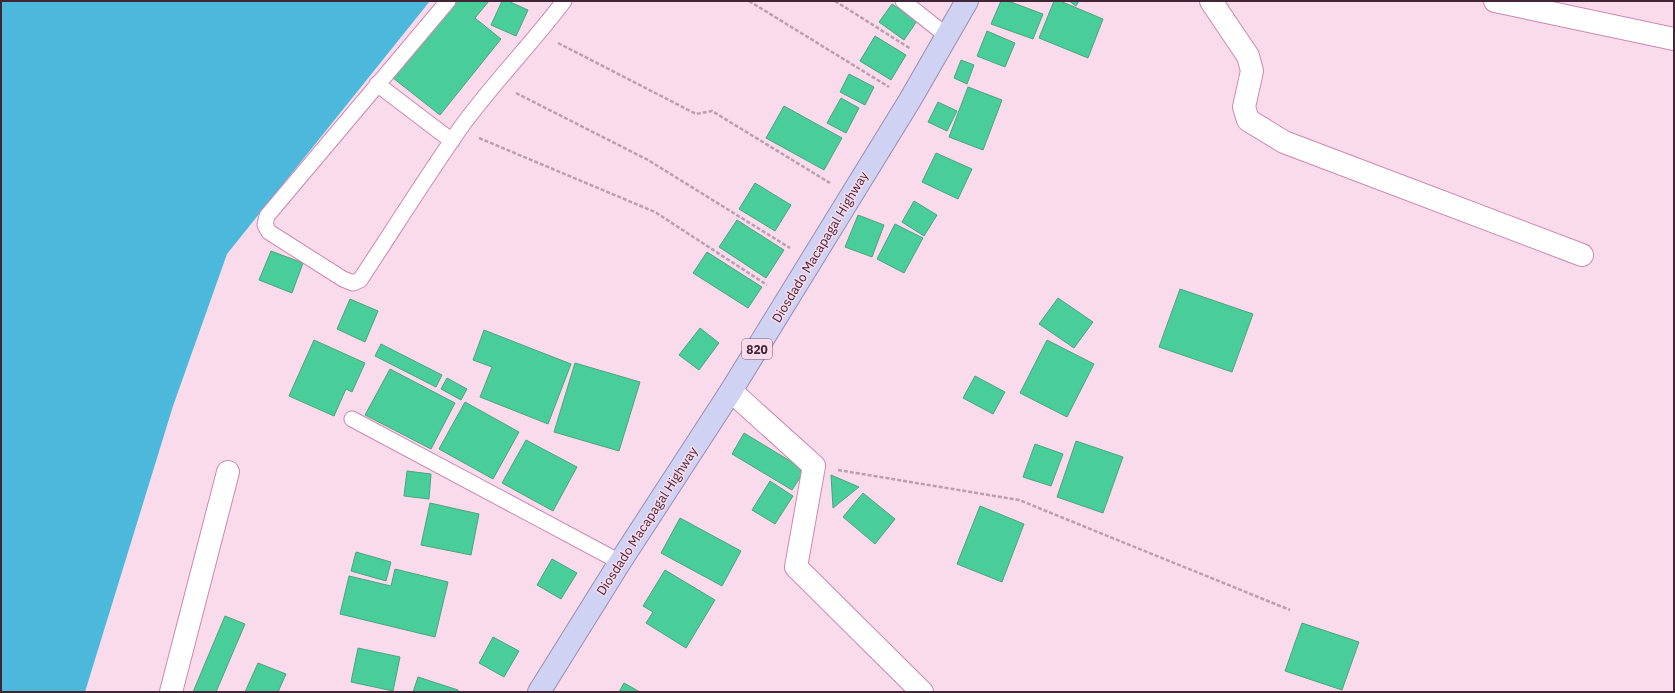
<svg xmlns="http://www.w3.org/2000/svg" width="1675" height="693" viewBox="0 0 1675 693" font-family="'IBM Plex Sans',sans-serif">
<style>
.water{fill:#4cb8dc}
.building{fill:#49ce9b;stroke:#4ba37e}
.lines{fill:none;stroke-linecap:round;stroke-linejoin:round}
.service-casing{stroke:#ce87b1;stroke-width:17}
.minor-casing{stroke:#ce87b1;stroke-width:24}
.trunk-casing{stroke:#978db0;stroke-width:24}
.path{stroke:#bc9eaf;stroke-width:2.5;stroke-dasharray:4 2;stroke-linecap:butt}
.service{stroke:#fff;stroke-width:15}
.minor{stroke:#fff;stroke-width:22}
.trunk{stroke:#d0d2f4;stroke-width:22}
.labels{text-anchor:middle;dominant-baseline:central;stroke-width:3;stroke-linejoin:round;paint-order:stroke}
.shield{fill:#fadbec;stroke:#785b6c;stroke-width:1}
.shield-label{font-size:12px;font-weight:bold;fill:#412435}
.street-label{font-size:13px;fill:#412435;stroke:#fadbec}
</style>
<rect width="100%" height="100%" fill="#fadbec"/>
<path class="water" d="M1,1H430L227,254L173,406L85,692H1Z"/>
<path class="building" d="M456,1H489L475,18L501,39L440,115L393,78Z
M502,1H508L528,10L516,36L491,25Z
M1001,1H1008L1043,14L1033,39L991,24Z
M1054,1H1060L1103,19L1088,58L1039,38Z
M1069,1H1079L1076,6Z
M892,4L917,21L904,40L879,22Z
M987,31L1015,43L1005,67L977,56Z
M875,36L906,55L891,80L860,61Z
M961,60L974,65L967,84L954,78Z
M849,74L874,87L865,105L840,92Z
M968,87L1002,100L983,150L949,137Z
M841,98L859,108L846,133L827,123Z
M938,102L957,111L947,131L928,122Z
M784,106L842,138L824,170L766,138Z
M936,153L972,169L958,199L922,182Z
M755,183L791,205L775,231L739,209Z
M914,201L937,215L924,236L902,222Z
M858,215L884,225L872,257L845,247Z
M737,220L784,250L766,278L719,247Z
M895,224L923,238L904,273L877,259Z
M271,251L303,263L292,293L259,280Z
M707,252L762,287L748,308L693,273Z
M1180,289L1253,314L1232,372L1159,347Z
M1058,298L1093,322L1074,348L1039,324Z
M350,299L378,311L365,342L337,329Z
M700,328L719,343L699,370L679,355Z
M484,330L571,364L548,424L480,397L492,367L473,360Z
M314,340L365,363L352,392L346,389L334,416L289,396Z
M1047,340L1094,364L1067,417L1020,393Z
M381,344L442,375L436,387L375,356Z
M575,363L640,382L619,451L554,432Z
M390,369L455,403L431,449L365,415Z
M975,376L1005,392L993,414L963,398Z
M447,378L467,389L461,400L441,389Z
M465,402L519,432L493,479L439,449Z
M744,433L805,470L792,490L732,454Z
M526,440L577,467L553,511L502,483Z
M1076,441L1123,457L1103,513L1057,497Z
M1035,444L1063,454L1051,486L1023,477Z
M407,471L431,474L429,499L404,496Z
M831,475L859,487L833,508Z
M770,481L793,496L775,524L752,510Z
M863,493L895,519L875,544L843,517Z
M430,503L479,514L471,555L421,545Z
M980,506L1024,524L1002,582L957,564Z
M680,518L741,551L722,586L661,553Z
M356,552L391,562L386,581L351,571Z
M552,559L577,573L561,599L537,585Z
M395,569L448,582L435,637L340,614L349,576L391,586Z
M665,570L715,600L686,648L646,623L653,612L643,606Z
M225,616L245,624L216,692H193Z
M1302,623L1359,642L1342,690L1285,671Z
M493,637L519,651L504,677L479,663Z
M358,648L400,657L393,691L351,682Z
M258,663L286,674L278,692H245Z
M418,677L458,690V692H413Z
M624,683L640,692H619Z"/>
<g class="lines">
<g class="service-casing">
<path id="service" d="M448,1L267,216L265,225L269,232L343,279L353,283L360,280C393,230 425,179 459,130C491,85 531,45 564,1
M903,1L947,36
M377,84L452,141
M352,419L620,562"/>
</g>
<g class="minor-casing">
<path id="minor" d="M1211,1L1248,56L1252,71L1244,107L1248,120L1284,142L1582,255
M1495,1L1674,39
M731,391L814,466L796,567L922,692
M171,692L228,472"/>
</g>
<g class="trunk-casing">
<path id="trunk" d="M539,692L620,562L731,391L910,100L967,1"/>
</g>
<path class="path" d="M749,1L889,87
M835,1L911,49
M558,43L696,114L712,111L830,183
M516,93L648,160L790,248
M479,138L655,212L767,285
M838,470L1019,500L1290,610"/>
<use href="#service" class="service"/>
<use href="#minor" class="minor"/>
<use href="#trunk" class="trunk"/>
</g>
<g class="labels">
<rect class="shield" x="742" y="339" width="30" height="20" rx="3"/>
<g class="shield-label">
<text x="757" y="349">820</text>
</g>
<g class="street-label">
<text transform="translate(820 247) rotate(-59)">Diosdado Macapagal Highway</text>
<text transform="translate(647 521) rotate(-57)">Diosdado Macapagal Highway</text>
</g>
</g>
<rect width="1675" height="693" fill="none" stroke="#412435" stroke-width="4"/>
</svg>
